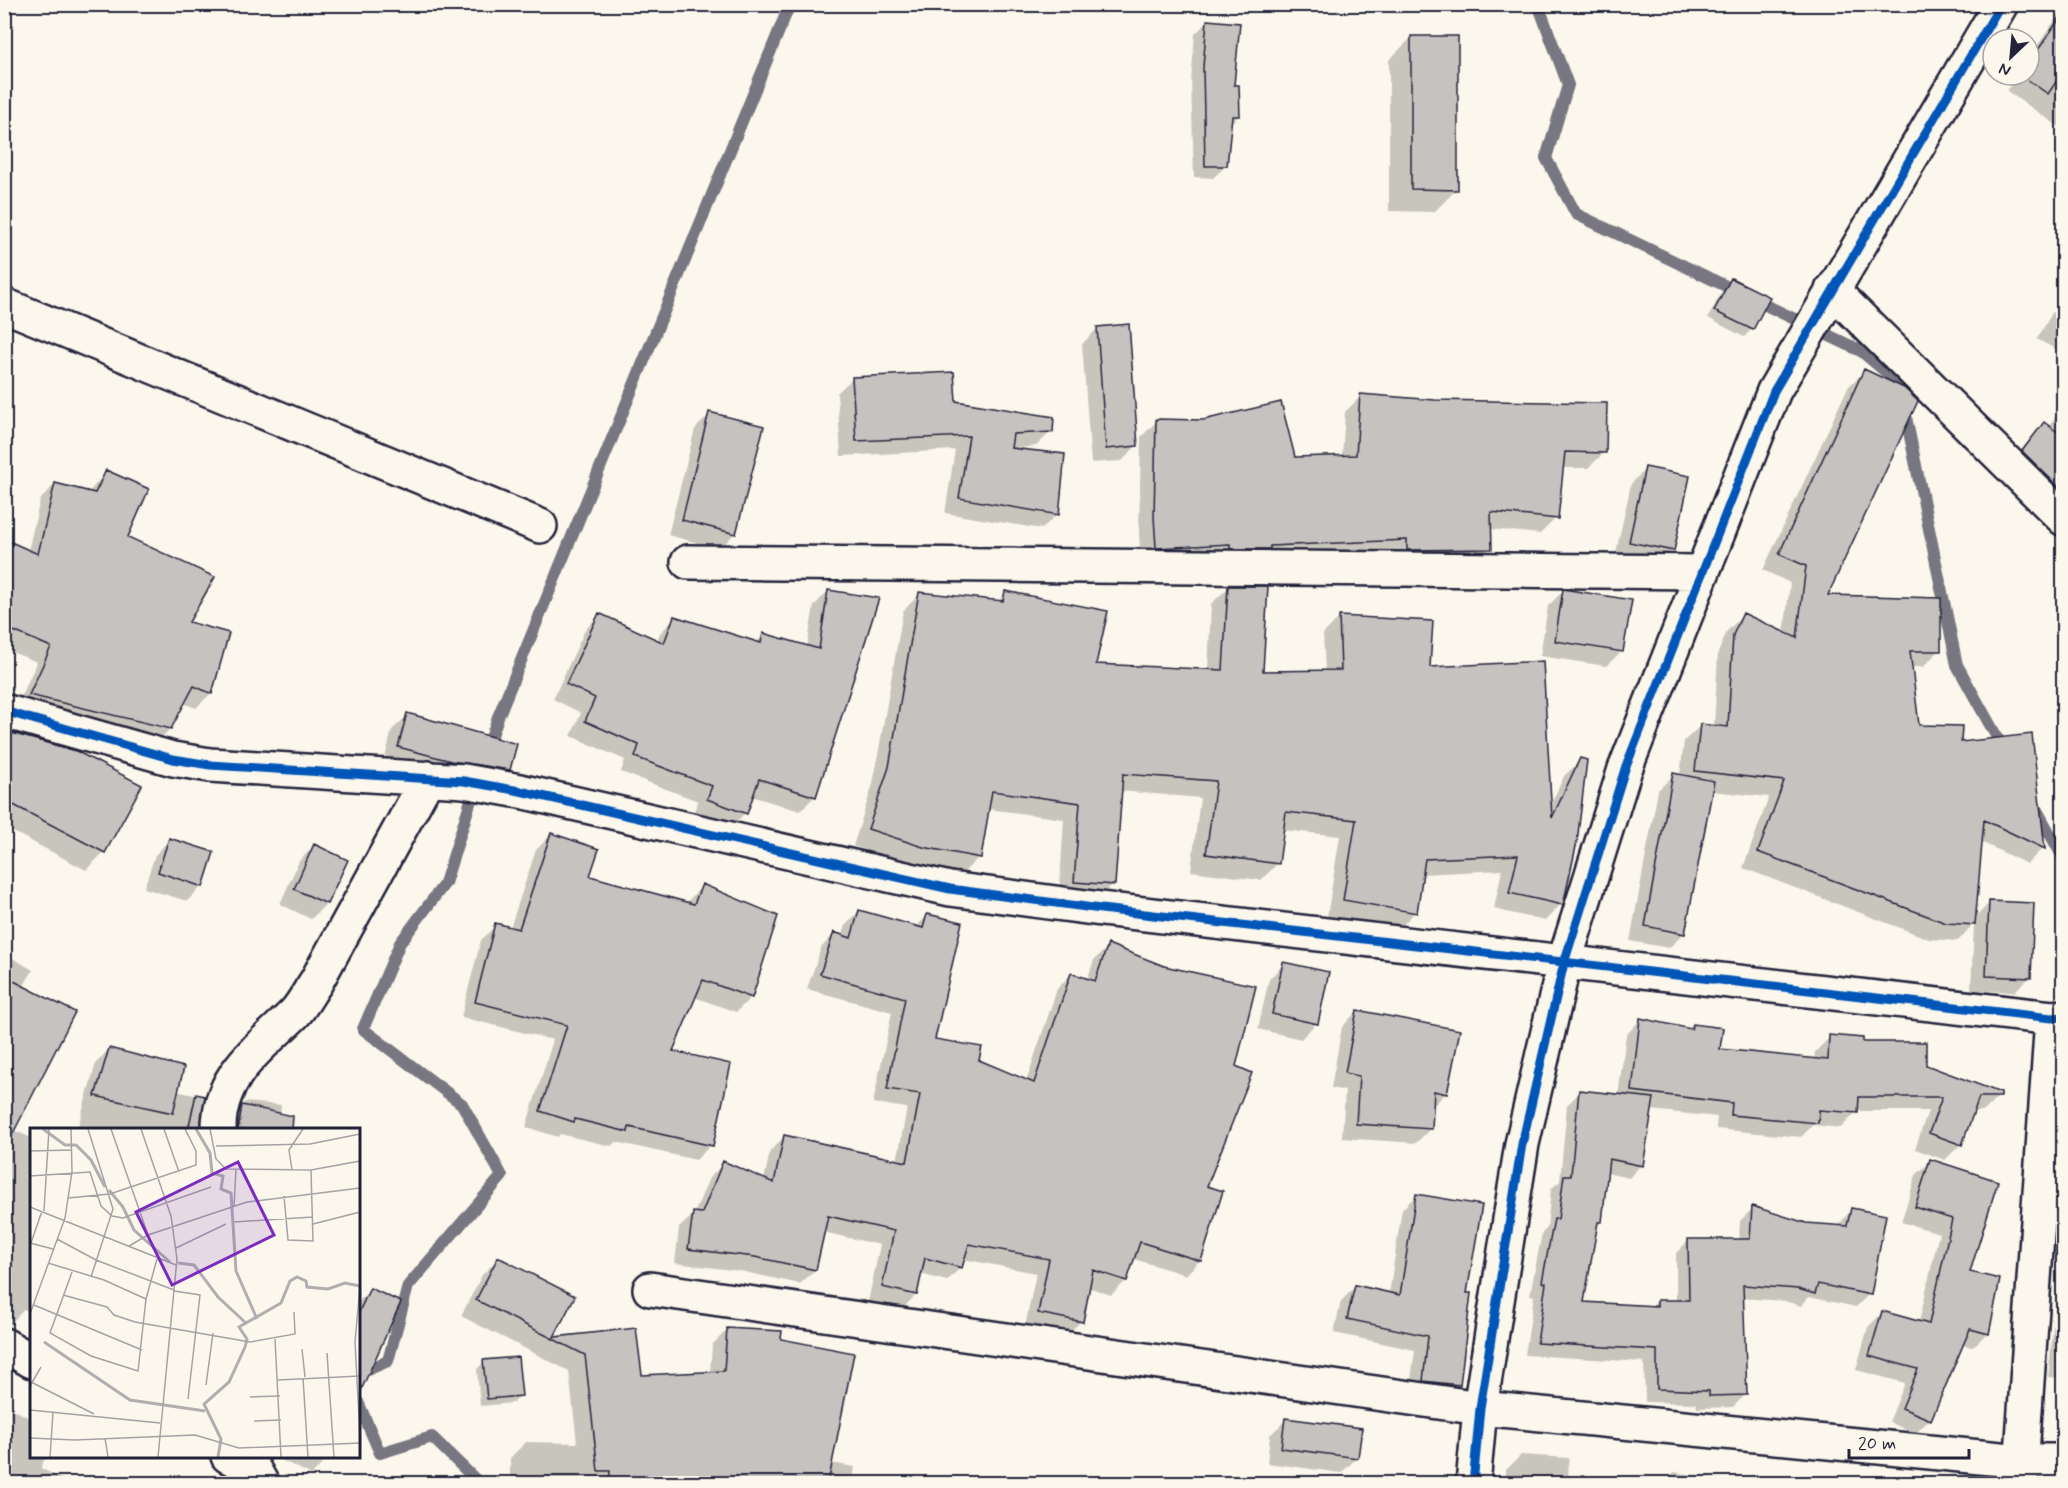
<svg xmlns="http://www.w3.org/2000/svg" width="2068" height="1488" viewBox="0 0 2068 1488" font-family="Mynerve,sans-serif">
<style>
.shadow{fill:#0003}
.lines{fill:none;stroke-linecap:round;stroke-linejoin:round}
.stream{stroke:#787681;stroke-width:12}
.building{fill:#c6c2c0;stroke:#22223b;stroke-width:1.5}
.minor-casing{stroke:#22223b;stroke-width:38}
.minor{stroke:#fbf7ec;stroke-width:33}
.cycleway-casing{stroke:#fbf7ec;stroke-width:13}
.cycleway{stroke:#0057b8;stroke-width:9}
.inset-river{fill:none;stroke:#b1aeb0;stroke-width:3}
.inset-road{fill:none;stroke:#a4a2a5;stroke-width:1.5}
.view{fill:#7b2cbf;fill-opacity:0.15;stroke:#7b2cbf;stroke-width:3}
.inset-edge{fill:none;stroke:#22223b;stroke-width:3}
</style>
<rect width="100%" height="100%" fill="#fbf7ec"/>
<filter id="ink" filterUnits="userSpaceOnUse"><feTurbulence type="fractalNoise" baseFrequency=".0167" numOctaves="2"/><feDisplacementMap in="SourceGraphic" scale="12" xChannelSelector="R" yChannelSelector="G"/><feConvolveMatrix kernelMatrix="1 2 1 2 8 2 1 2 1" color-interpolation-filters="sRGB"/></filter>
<g filter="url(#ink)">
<path class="shadow" d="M668,4H679L675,8Z
M2064,7V130L2007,91L2018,75H2029V58Z
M1208,21L1233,86L1238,116L1229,125L1226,166L1213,178L1194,177L1191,81L1195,34Z
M1411,38L1456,190L1434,212L1389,211V60Z
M2064,150V167L2055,159Z
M1731,279L1768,298L1752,329L1744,337L1708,318L1724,287Z
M2064,302V354L2037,339L2052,313Z
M1097,329L1137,445L1122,461L1091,463L1082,344Z
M1865,371L1826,597L1939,651L1923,667H1910L1917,726L1960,744L2043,848L2027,864L1981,842L1975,918L1990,902L2030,977L2014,992L1971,990L1974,924L1958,941L1929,939L1743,868L1769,797L1711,791L1684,933L1669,948L1630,941L1658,790L1674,775L1680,776L1684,741L1701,725L1714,727L1718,653L1727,631L1743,615L1784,634L1790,583L1763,570L1848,387Z
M853,378L954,403L1052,431L1036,446L1011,449L1057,514L1042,529L945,513L955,450L841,456L837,393Z
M1361,396L1605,452L1588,468H1561L1556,518L1540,534L1490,529V548L1474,564L1141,563L1139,534L1141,437L1157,421L1293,459L1342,457L1345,412Z
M2064,404V522L2008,467L2030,439L2044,424L2048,427Z
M710,414L735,533L720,549L668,535L695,429Z
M1646,468L1672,550L1657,565L1615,557L1631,484Z
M106,472L126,537L187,623L211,693L196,708L183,703L170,729L155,744L15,710L37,662L4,649V541L28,551L40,500L55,484L88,493Z
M1228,588L1261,672L1325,671L1323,634L1339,618L1429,669L1550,806L1564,776L1581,760L1561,904L1545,921L1494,909L1502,870L1421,874L1415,912L1399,929L1327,917L1340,836L1282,830L1278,863L1261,880L1191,871L1200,798L1120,791L1113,884L1096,901L1059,898L1064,819L988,809L979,857L963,873L905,863L853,846L873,784L903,611L920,594L997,602L1006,593L1094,665L1208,671L1211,604Z
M828,591L815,796L800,811L751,796L745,813L730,828L693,814L698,801L621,772L625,760L571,736L581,713L553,699L585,630L599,615L657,641L660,633L675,618L756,643L764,635L807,647L814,606Z
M1563,591L1622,651L1606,666L1540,656L1548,606Z
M408,715L509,769L494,785L384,762L392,730Z
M4,755L104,852L86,870L4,827Z
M551,835L589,877L686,903L702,886L751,997L736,1012L694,997L671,1052L711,1145L696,1160L616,1142L611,1146L560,1134L558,1137L526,1127L553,1040L461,1017L481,940L496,925L510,928L536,850Z
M170,839L202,886L187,901L144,888L155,855Z
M314,846L346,860L326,904L311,919L280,904L299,861Z
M859,911L916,927L927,916L933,1040L1026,1082L1057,989L1071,974L1087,980L1094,960L1109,946L1205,1187L1200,1260L1186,1275L1134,1259L1126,1281L1111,1295L1088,1287L1081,1321L1067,1335L1025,1327L1036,1273L963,1259L961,1267L947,1281L920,1274L916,1295L902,1309L868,1302L880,1245L823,1232L815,1270L800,1284L740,1271L675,1263L679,1228L694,1214L709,1178L724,1163L764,1180L770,1151L785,1136L897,1161L907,1108L873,1103L892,1012L807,989L821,948L835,933L842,936L845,926Z
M4,953L33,970L23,987L13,1130L32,1138V1314L24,1309L8,1327L4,1325Z
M1284,964L1316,1023L1301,1039L1258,1029L1269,979Z
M1357,1011L1446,1093L1432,1107L1431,1128L1416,1143L1342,1138L1345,1091L1331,1088L1342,1027Z
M1641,1019L1689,1030L1694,1026L1718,1050L1814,1060L1815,1052L1830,1037L1861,1043L1999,1096L1984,1111H1973L1961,1144L1945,1160L1915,1149L1928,1111H1857L1841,1128L1813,1125L1801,1137L1716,1129L1717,1117L1651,1110L1641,1165L1629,1178L1606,1173L1601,1221L1596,1226L1582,1303L1651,1307L1657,1301H1676V1253L1689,1240L1739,1241L1740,1221L1753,1208L1806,1224L1838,1226L1851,1210L1869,1294L1856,1307L1809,1297L1801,1306L1785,1301L1742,1298L1746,1394L1733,1407L1697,1408L1696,1403L1645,1402L1644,1362L1525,1355L1534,1296L1530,1295L1542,1233L1547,1228L1551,1189L1560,1181L1567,1105L1580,1092L1618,1096L1626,1035Z
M109,1049L176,1091L203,1097L200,1130H77L96,1063Z
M245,1102L281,1105L279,1130H226L232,1116Z
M1931,1161L1996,1182L1968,1273L1987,1333L1973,1347L1961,1345L1930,1419L1915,1434L1889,1422L1905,1383L1856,1370L1868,1327L1882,1313L1919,1322L1939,1233L1901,1222L1916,1175Z
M1417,1195L1466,1294L1459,1385L1445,1399L1409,1395L1415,1350L1334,1333L1341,1301L1355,1287L1389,1294L1402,1209Z
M2064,1197V1378L2048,1377L2062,1241L2054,1239Z
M498,1259L573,1297L552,1339L635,1329L640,1376L710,1373L712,1345L728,1329L780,1340L831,1463L855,1467L853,1479L876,1484H510V1458L526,1442L577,1443L569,1371L461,1316L482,1275Z
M370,1290L358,1391V1302Z
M484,1362L520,1396L513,1403L480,1406L477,1369Z
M4,1405L32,1419V1456H46L41,1468L70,1484H4Z
M1286,1420L1357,1458L1341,1473L1267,1463L1270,1435Z
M1521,1455L1569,1458L1568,1479L1614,1484H1505L1506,1470Z
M273,1456H329L312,1475Z
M1674,1472L1718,1479L1717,1484H1663Z"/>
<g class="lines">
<path class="stream" d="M1538,4L1568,85L1546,158L1576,214L1861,351L1899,383L1957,665L2004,750
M486,753L498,717L790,4
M2034,805L2064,859
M358,1374L388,1361L408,1286L502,1176L462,1104L363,1029L400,943L445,883L476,784
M358,1402L380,1453L432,1437L480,1484"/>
</g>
<path class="building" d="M2064,12V70L2048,94L2021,75H2029V63Z
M1207,20L1240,23L1234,85H1239L1240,116H1232L1227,166H1205L1203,67Z
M1411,36H1458V190L1411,189Z
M1731,278L1770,297L1753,330L1714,311Z
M1129,324L1138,446L1106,449L1097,327Z
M1864,369L1904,388L1918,401L1828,595L1941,598V651H1910L1919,725L1962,726L1961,742L2032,734L2045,849L1984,820L1975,925L1946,923L1758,852L1784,781L1695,771L1700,724L1728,727L1733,635L1743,613L1797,638L1806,566L1779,554Z
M954,372L956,401L1054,417L1053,432L1013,434L1011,448L1065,454L1059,515L959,498L969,436L856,441L852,377Z
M1360,394L1435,400L1607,403L1606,453L1565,452L1558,519L1491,512L1492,549L1407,550V540L1270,546V549H1230V544L1156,548L1154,517L1156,419L1203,420L1281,402L1295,457L1356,455Z
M709,412L764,426L736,534L682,520Z
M2044,422L2064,437V492L2022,451Z
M1645,467L1690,476L1674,551L1629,542Z
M106,470L149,489L128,537L215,577L189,622L229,633L212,694L194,686L171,729L29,695L51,647L4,627V539L38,554L55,483L95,493Z
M1228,586H1268L1263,671L1341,670L1339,616L1433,621L1430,667L1543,661L1552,818L1580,758L1587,760L1577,842L1563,905L1509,893L1518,855L1425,859L1417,913L1343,900L1356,820L1286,812L1279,864L1206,854L1216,781L1123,774L1115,885L1074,882L1080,803L992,791L981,858L923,847L868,829L889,767L919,592L1003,601L1005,591L1108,611L1096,664L1223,670Z
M1563,589L1632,600L1623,652L1555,641Z
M828,590L879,598L816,797L759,779L747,814L707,799L712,786L635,757L639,745L585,721L595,698L566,684L599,613L664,643L674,616L761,643L763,633L819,649Z
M407,713L517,744L510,770L451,761L398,747Z
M4,731L76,751L142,785L105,853L4,800Z
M1673,773L1714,781L1685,934L1645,926Z
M551,833L599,849L590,876L694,904L702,884L778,916L752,998L703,980L673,1051L731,1064L713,1146L629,1127L628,1132L575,1119L574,1122L540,1111L567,1025L475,1002L495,923L519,929Z
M169,838L214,852L203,887L158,872Z
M314,844L348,860L327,904L294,889Z
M1989,901L2034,903L2031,978L1986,976Z
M859,910L923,928L927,914L962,922L935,1039L982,1047L979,1060L1034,1083L1071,973L1095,981L1108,944L1164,966L1256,986L1236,1066L1252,1073L1207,1186L1223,1191L1201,1261L1140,1242L1127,1281L1093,1270L1083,1322L1038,1313L1049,1259L969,1244L962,1268L925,1258L917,1295L882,1287L894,1231L828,1216L816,1270L755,1257L688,1249L693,1212L702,1213L723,1161L774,1183L784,1135L907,1162L920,1094L887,1089L905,998L820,974L834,932L851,938Z
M1283,962L1329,972L1318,1024L1272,1014Z
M4,976L75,1012L4,1151Z
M1357,1010L1460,1030L1447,1094L1434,1091L1432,1129L1356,1124L1359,1076L1345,1073Z
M1640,1018L1691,1029L1693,1024L1723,1028L1720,1049L1828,1060L1829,1035L1863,1038V1042H1926V1065L2001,1093V1097H1979L1962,1145L1929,1133L1942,1097H1859L1858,1113L1819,1110L1818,1123L1731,1115L1732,1103L1632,1091Z
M109,1048L184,1067L173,1113L95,1096Z
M1579,1090L1654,1098L1643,1166L1609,1159L1602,1222H1598L1584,1302L1657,1306V1300H1689L1688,1239H1750L1752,1206L1806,1223L1847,1226L1851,1208L1886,1215L1871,1295L1818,1284L1815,1294L1798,1289L1743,1285L1747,1395L1709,1396V1391L1657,1389V1350L1537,1343L1546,1283L1542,1282L1554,1219H1558L1564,1175H1571Z
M196,1094L205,1096L200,1130H188Z
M242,1105L293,1116L292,1130H238Z
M1930,1159L1998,1181L1970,1272L2000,1279L1989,1334L1970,1329L1931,1420L1902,1408L1918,1369L1869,1356L1882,1311L1929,1324L1952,1219L1915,1207Z
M1416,1194L1482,1205L1467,1293H1471L1460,1385L1423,1381L1428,1336L1347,1319L1355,1285L1400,1295Z
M498,1257L575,1296L554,1337L636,1328L642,1375L724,1371L727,1328L782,1331L781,1339L854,1353L828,1484H609L610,1471H598L585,1355L476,1300Z
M370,1288L401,1302L358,1397V1314Z
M518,1357L522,1396L487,1399L483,1360Z
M1285,1418L1362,1428L1358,1458L1281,1448Z"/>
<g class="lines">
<g class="minor-casing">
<path id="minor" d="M1832,290L2064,519
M4,305L540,526
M688,562L1702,572
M4,711L173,759L210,765L464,781L520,791L950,889L1101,909L2052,1018L2064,1017
M219,1130C218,1075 260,1048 295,1013C303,1004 309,992 316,982L428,778
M650,1289L1480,1408L2021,1461H2064
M4,1345L32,1361
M228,1456L253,1468L262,1484
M2020,1483L2052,1018
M1473,1484L1480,1408L1522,1144L1564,963L1625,769L1774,391L2001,4"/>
</g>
<use href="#minor" class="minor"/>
<g class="cycleway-casing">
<path id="cycleway" d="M4,711L173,759L210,765L464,781L520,791L950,889L1101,909L2052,1018L2064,1017
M1473,1484L1480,1408L1522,1144L1564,963L1625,769L1774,391L2001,4"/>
</g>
<use href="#cycleway" class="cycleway"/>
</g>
</g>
<g transform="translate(30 1128)">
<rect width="330" height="330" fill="#fbf7ec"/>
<path class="inset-river" d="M13,1L35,17H46L61,32L75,59M166,1L180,25L182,45L193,48L191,61L201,65L206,143L227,191M79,62L93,79L104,102L140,134M148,135L164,137L188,169L217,196M14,214L100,272L175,283M188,329L191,311L174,276L199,254L215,219L217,211L209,199L251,175L260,153L267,149L276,153L277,159L298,161L315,155L330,158"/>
<path class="inset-road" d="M58,1L83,81L61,149M81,1L118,107M111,1L141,88L147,131L128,329M134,1L149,44M180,1L186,31L196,41L281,42L330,33M186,18L280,16L330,6M0,23L42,22M262,42L259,22L273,1M0,48L60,44L71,78L82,88L93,90L181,59M254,68L258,112L283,113L281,42M38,70L80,66L166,37V23L155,1M0,79L146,137M204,79L206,41M14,83L19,1M204,94L283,89M283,96L330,84M27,111L66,132L144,162M0,115L23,121M1,115L12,83M99,118L118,107L217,74L330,60M146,120L196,96M18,135L74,152L116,171M42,144L20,205L61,228L108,243L116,171L127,131M330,159L325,214L330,308M144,163L170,167L158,271M33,167L77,179L84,187L105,194L220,214L265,206L264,184M4,177L112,222M0,186L35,90L42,44L41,1M245,211L251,329M272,221L275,249M297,225L304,329M273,250L278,329M248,252L330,248M1,254L64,286M176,257L183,205M0,258L11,239M220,269L250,268M0,282L130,295M224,293L251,292M0,310L45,312L165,307L209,320L330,315M75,310L78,329M20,329L23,284"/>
<path class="view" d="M208,34L244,107L142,157L106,84Z"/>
<rect width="330" height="330" class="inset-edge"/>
</g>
<rect width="2068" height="1488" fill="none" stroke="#fbf7ec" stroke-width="24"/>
<rect x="12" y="12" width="2044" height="1464" fill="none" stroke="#22223b" stroke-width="2" filter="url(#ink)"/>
<g transform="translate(2011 57) rotate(206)"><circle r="28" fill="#fbf7ec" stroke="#a4a2a5" stroke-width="1.5"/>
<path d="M0-4.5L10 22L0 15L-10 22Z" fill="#22223b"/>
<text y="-9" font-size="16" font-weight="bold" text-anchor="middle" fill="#22223b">N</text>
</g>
<path d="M1849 1449v9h120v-9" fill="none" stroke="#22223b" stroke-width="3"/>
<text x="1858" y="1449" font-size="18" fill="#22223b" stroke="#fbf7ec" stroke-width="4.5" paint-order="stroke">20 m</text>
</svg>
